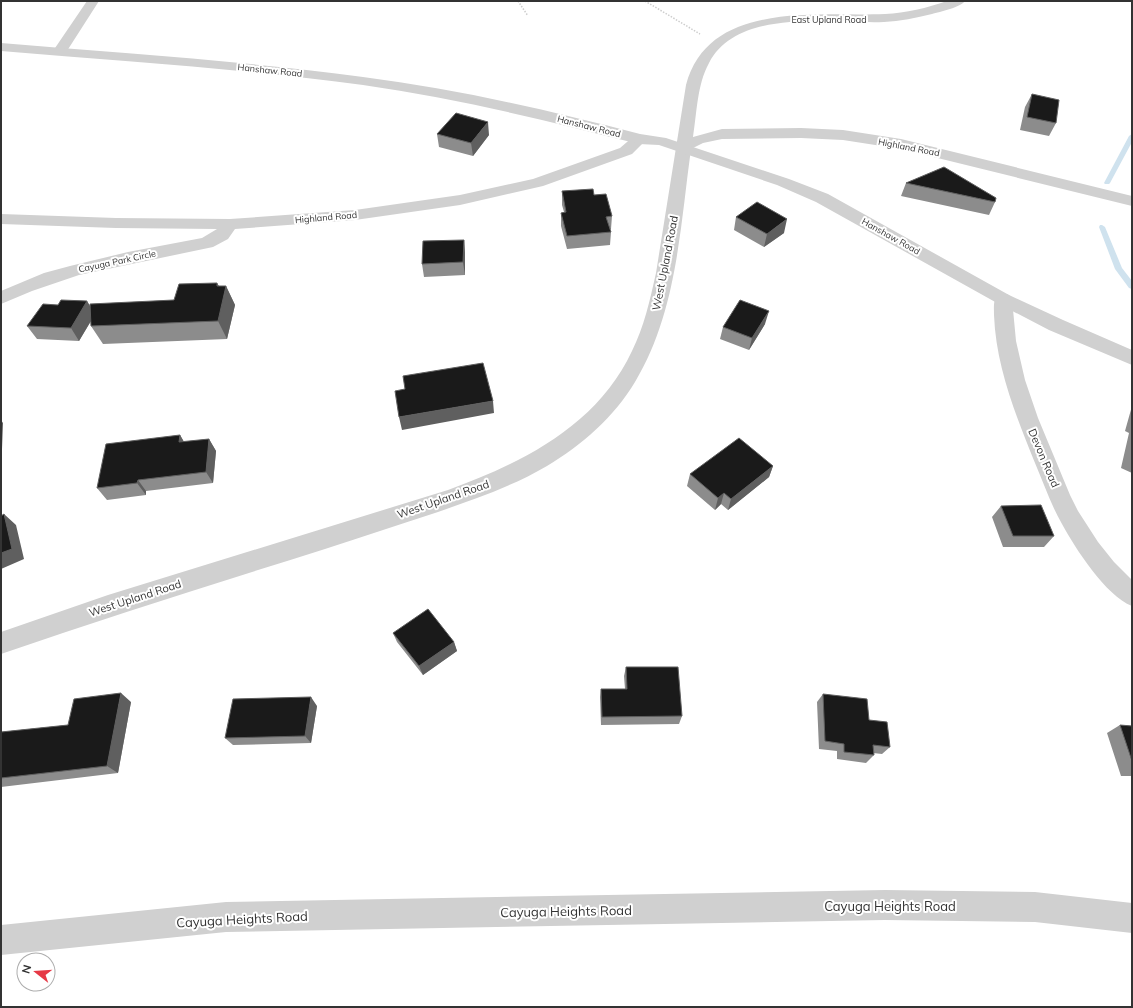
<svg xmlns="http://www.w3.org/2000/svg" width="1133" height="1008" viewBox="0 0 1133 1008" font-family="Mulish,sans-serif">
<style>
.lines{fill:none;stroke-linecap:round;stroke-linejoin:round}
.stream{fill:#cfe2ee;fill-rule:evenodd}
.path{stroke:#cdcdcd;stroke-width:1.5;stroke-dasharray:1.5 1.5;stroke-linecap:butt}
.minor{fill:#d0d0d0;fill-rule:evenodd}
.tertiary{fill:#d0d0d0;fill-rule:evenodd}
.wall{fill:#8c8c8c}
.shaded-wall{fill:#5f5f5f}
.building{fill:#1a1a1a;stroke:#5f5f5f}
.labels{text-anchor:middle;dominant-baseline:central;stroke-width:4;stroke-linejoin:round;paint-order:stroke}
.far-street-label{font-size:9px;fill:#333;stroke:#fff}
.street-label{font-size:11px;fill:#333;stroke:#fff}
.near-street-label{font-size:13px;fill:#333;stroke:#fff}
</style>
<rect width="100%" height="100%" fill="#fff"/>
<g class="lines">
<path class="stream" d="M1132,134V142L1110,183L1109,184H1105L1104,183L1129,136Z
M1100,225H1102L1105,227L1122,268L1132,281V289L1129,288L1115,269L1099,227Z"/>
<path class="path" d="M518,1L528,16
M645,1L700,34"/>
<path class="minor" d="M87,1H99L65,54L60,55L55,54L53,51Z
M947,1H965C961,7 940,12 932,14C916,18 900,21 884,22C833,24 738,7 709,63C697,85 697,112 693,137L722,129L801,128L843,130L901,139L1132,196V206L901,149L843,140L801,138L722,139L703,143L691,149C680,228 677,312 635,382C614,417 582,445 547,466C513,486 475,499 438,512C400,524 363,537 325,549C217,583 108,617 1,654V632L108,595L448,490C522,463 597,426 632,351C644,327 650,300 656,273L686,85C709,0 816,17 885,14C906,13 927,8 947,1Z
M639,134L644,136L647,139L632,154L543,186L460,205L355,220L235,229L228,239L213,247L79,275L32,291L1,304V291L44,273L70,266L128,252L202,238L217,229L116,228L1,224V214L116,218L230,219L355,210L460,195L533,179L620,148L634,136Z
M1003,293L1009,295L1012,299L1016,341L1025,380L1038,418L1070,495L1078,511L1098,542L1114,562L1132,580V606C1106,596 1075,548 1062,524C1051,505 1044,484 1035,463C1016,416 996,367 994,315C994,308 993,301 997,295Z"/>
<path class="tertiary" d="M1,43C122,53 243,61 363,77C456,89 549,110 640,134L666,138L789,179L828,194L1009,295L1063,320L1132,350V365L1049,330L997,303L816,202L777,185L659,145L639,144C548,121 456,98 363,85C243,69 122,61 1,51Z
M885,890L1035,892L1132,903V933L1035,922L885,920L226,932L1,955V925L226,902Z"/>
</g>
<path class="wall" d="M1032,94L1056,123L1049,136L1020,130L1025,107Z
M437,134L489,135L473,156L439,147Z
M906,183L995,202L989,215L901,196Z
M562,191L594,195L612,216L611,229H610L611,232L610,245L567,249L561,226V213L564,212L562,205Z
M736,217L784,233L764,247L734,230Z
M464,240L465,253V275L424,277L422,264Z
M217,283L219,286H226L235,305L227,339L103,344L91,326V321L79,341L37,339L27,326L58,305L87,301L90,307L174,300Z
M765,324L749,350L720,339L723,327Z
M1132,406V473L1121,468L1129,433L1125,431Z
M180,435L184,442L209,439L216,451L213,483L146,491V495L107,500L97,488Z
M773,466L769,477L728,510L721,504L715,510L687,486L690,474Z
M1001,506L1054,536L1044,547H1003L992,517Z
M393,633L454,642L457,651L423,675L397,642Z
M626,667L682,716L679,724L601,725L600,697L601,689H625L624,676Z
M823,694L869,720L890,747L882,754L873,753L874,755L866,763L837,759V751L819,749L817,702Z
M131,702L118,773L1,787V732L68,725Z
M317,706L311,743L233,745L225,738Z
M1120,725L1132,726V776H1121L1107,733Z"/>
<path class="shaded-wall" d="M488,122L489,135L473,156L471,143Z
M787,219L784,233L764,247L767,234Z
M464,240L465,253V275L463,262Z
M217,283L224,296L226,286L235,305L227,339L218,321L217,286Z
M87,301L95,314L79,341L71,328Z
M769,311L765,324L749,350L752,338Z
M493,401L494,413L402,430L399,417Z
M1,420L3,423L2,449H1Z
M180,435L187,447L179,442Z
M209,439L216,451L213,483L206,472Z
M773,466L769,477L728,510L731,499Z
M138,480L146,491V495L137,483Z
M724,493L721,504L715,510L718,498Z
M4,514L16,525L24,559L1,569V553Z
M454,642L457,651L423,675L419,666Z
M121,693L131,702L118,773L107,766Z
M311,697L317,706L311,743L305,736Z"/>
<path class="building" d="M1032,94L1059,100L1056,123L1027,117Z
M456,113L488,122L471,143L437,134Z
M944,167L996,198L995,202L906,183Z
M593,189L594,195L606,194L612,216L606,217L611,232L567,236L561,213L566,212L562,191Z
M757,202L787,219L767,234L736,217Z
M464,240L463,262L422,264L423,241Z
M217,283V286H226L218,321L91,326L90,304L174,300L179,284Z
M61,300L87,301L71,328L27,326L43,304L58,305Z
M740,300L769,311L752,338L723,327Z
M483,363L493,401L399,417L395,391L405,389L403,376Z
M180,435L179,442L209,439L206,472L138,480L137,483L97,488L106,444Z
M739,438L773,466L731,499L724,493L718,498L690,474Z
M1041,505L1054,536H1013L1001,506Z
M4,514L12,549L1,553V516Z
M428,609L454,642L419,666L393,633Z
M626,667H678L682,716L602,717L601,689H627Z
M121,693L107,766L1,778V732L68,725L74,699Z
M823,694L867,699L869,720L887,722L890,747L873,745L874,755L844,752V744L825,741Z
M311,697L305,736L225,738L233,699Z
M1120,725L1132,726V761Z"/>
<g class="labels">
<g class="far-street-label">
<text x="829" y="19">East Upland Road</text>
<text transform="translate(270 70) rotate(6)">Hanshaw Road</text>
<text transform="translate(589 126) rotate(14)">Hanshaw Road</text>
<text transform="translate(909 147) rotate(11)">Highland Road</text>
<text transform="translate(326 217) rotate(-5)">Highland Road</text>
<text transform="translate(891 236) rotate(29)">Hanshaw Road</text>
<text transform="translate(117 261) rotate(-12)">Cayuga Park Circle</text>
</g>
<g class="street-label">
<text transform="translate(665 263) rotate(-79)">West Upland Road</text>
<text transform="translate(1044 458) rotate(67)">Devon Road</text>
<text transform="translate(443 499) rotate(-19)">West Upland Road</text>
<text transform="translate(135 598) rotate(-18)">West Upland Road</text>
</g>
<g class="near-street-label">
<text x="890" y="906">Cayuga Heights Road</text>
<text transform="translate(566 911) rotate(-1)">Cayuga Heights Road</text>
<text transform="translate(242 919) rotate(-3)">Cayuga Heights Road</text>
</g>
</g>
<rect width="1133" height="1008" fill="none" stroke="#333333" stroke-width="4"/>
<g transform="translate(36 972) rotate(287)"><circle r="19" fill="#ffffff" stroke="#adadad"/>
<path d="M0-3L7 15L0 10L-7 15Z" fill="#e63946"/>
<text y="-6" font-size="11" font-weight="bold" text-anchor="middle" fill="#333333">N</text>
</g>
</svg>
